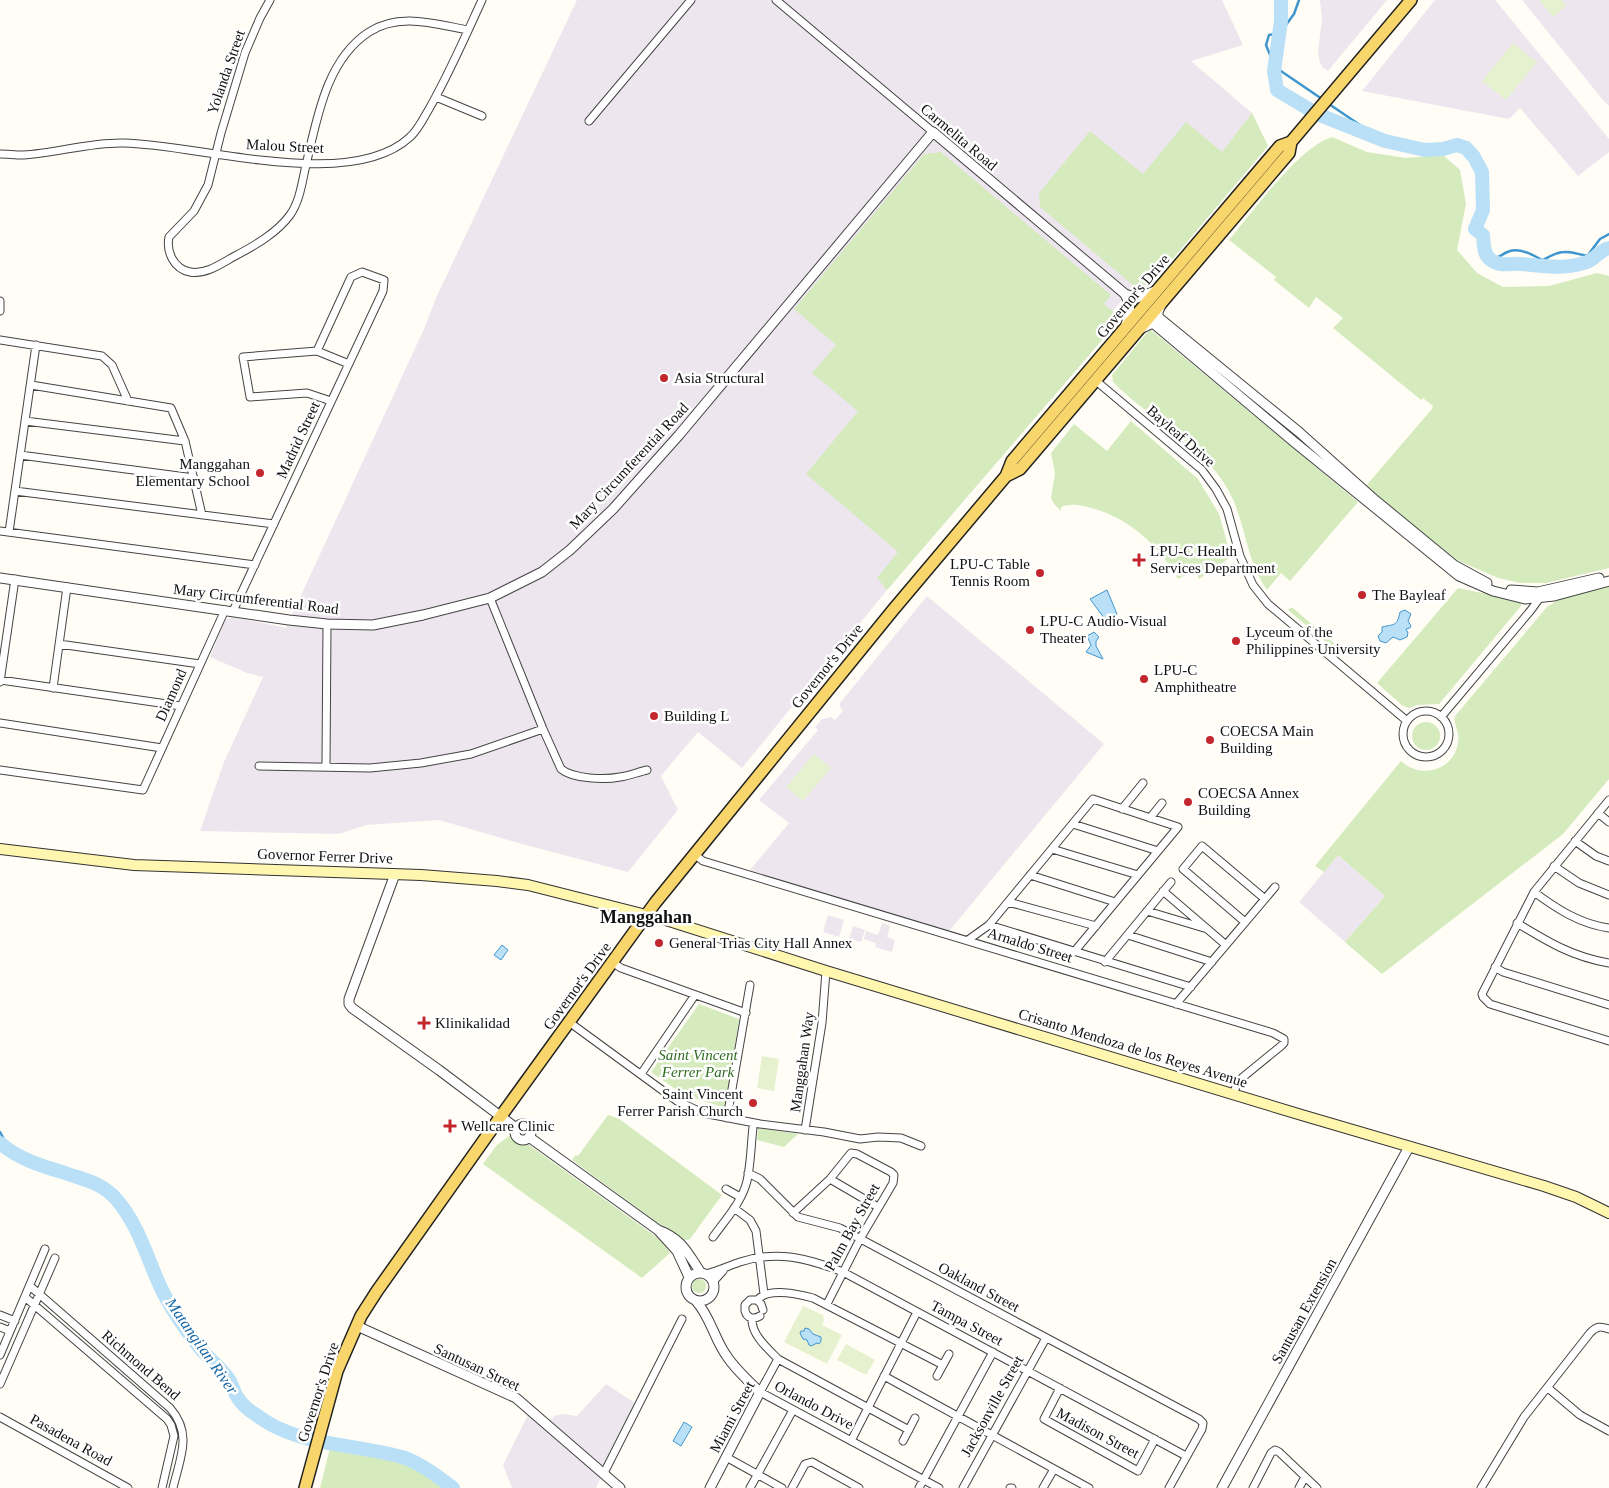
<svg xmlns="http://www.w3.org/2000/svg" width="1609" height="1488" viewBox="0 0 1609 1488" font-family="Georgia,serif">
<style>
.industrial{fill:#eee6ef}
.green{fill:#d5ebbd}
.pitch{fill:#e6f2cf}
.water{fill:#b9e0f7;stroke:#3f96cf}
.lines{fill:none;stroke-linecap:round;stroke-linejoin:round}
.stream{stroke:#3f96cf;stroke-width:2.5}
.river{stroke:#b9e0f7;stroke-width:14}
.minor-casing{stroke:#444;stroke-width:9}
.tertiary-casing{stroke:#444;stroke-width:11}
.secondary-casing{stroke:#333;stroke-width:12}
.primary-casing{stroke:#222;stroke-width:14}
.minor{stroke:#fff;stroke-width:7}
.tertiary{stroke:#fff;stroke-width:9}
.secondary{stroke:#fff6b0;stroke-width:10}
.primary{stroke:#f9d66b;stroke-width:11}
.poi-dot{fill:#c4262e;stroke:#fff;stroke-width:2}
.labels{text-anchor:middle;dominant-baseline:central;stroke-width:5;stroke-linejoin:round;paint-order:stroke}
.street-label{font-size:15px;fill:#111;stroke:#fff}
.poi-label{font-size:15px;fill:#111;stroke:#fff;text-anchor:start}
.park-label{font-size:15px;font-style:italic;fill:#2f6b1f;stroke:#fff}
.water-label{font-size:16px;font-style:italic;fill:#1768a6;stroke:#fff}
.quarter-label{font-size:18px;font-weight:bold;fill:#111;stroke:#fff}
</style>
<rect width="100%" height="100%" fill="#fffdf5"/>
<path class="industrial" d="M577,0H1222L1243,45L1191,61L1252,113L1268,146L1148,288L1133,286L1113,311L1120,319L887,590L742,768L698,732L661,776L678,810L628,872L522,844L439,820L366,825L339,834L200,831L224,762L263,677L247,673L210,657L225,620L233,617L286,628L424,329L436,298Z
M1320,0H1387L1328,71L1323,68L1320,63L1318,52L1322,19Z
M1435,0H1495L1609,139V152L1578,176L1520,108L1509,119L1362,91Z
M1522,0H1609V106L1603,100Z
M927,596L1104,744L950,930L945,931L750,870L789,823L759,800L818,730L815,727L822,719L831,717L835,720L843,711L840,707V703Z
M1338,855L1385,896L1345,942L1299,902Z
M828,915L844,920L839,937L823,932Z
M882,923L890,926L887,937L895,940L892,952L875,947L876,943L864,939L866,931L878,935Z
M853,926L865,930L861,942L849,939Z
M606,1384L635,1403L596,1488H512L503,1465L529,1413L545,1428L554,1416L563,1414L577,1416Z"/>
<path class="green" d="M1252,113L1268,146L1148,288L1134,286L1040,207L1039,193L1090,131L1143,174L1186,122L1222,152Z
M1332,137L1367,152L1406,158L1443,155L1460,170L1466,204L1457,250L1477,273L1503,287L1549,286L1597,273L1609,276V568L1546,583H1520L1498,578L1457,560L1365,487L1432,409L1433,406L1423,398L1421,400L1333,328L1343,318L1316,297L1309,308L1274,280L1276,277L1229,240C1252,213 1299,147 1332,137Z
M941,152L1111,295L1104,304L1119,316L1120,319L887,590L877,578L898,552L806,474L858,411L812,373L836,345L794,309L924,154Z
M1150,329L1358,502L1290,581L1281,573L1267,590C1245,559 1246,520 1227,488C1202,444 1148,418 1113,382L1112,375Z
M1131,421L1198,479L1219,514L1231,557L1199,579L1195,570L1178,579C1159,546 1130,518 1091,508C1081,505 1071,503 1061,507V511L1054,504L1051,498L1055,473L1051,453L1074,424L1107,451Z
M1609,586V779L1563,834L1382,974L1345,942L1385,896L1338,855L1324,872L1315,866L1401,761C1421,780 1455,770 1458,742C1460,733 1453,724 1455,716L1547,607L1560,599Z
M1458,588L1521,601V606L1439,704L1417,705L1410,708L1403,706L1377,683Z
M1290,608H1293L1335,644L1332,647L1288,610Z
M1412 736a14 14 0 1 1 28 0a14 14 0 1 1-28 0Z
M699,1004L739,1019L725,1108L684,1095L651,1072Z
M608,1115L618,1118L722,1195L690,1239L683,1241L672,1231L670,1232L572,1160L576,1155L578,1156Z
M758,1128L798,1134L784,1147L757,1140Z
M509,1136L529,1145L662,1241L670,1253L642,1278L483,1164L497,1145Z
M692 1286a7 7 0 1 1 14 0a7 7 0 1 1-14 0Z
M331,1444C355,1448 380,1449 404,1457C421,1464 438,1477 453,1488H320Z"/>
<path class="pitch" d="M1539,0H1562L1566,6L1553,17Z
M1513,43L1537,62L1506,100L1482,81Z
M814,754L831,768L803,801L786,787Z
M762,1056L779,1059L774,1091L757,1088Z
M803,1306L823,1315L824,1320L822,1325L842,1335L827,1364L784,1342Z
M846,1344L875,1360L866,1375L837,1360Z"/>
<path class="water" d="M1107,590L1117,614L1111,617L1112,621L1116,619L1117,623L1110,626L1090,599Z
M1405,610L1411,614L1408,621L1411,626L1410,628L1406,629L1408,633L1407,637L1400,640L1393,637L1386,643L1380,641L1378,636L1382,632V627C1394,624 1397,627 1400,612Z
M1094,632L1099,637L1096,641V646L1103,659L1086,652L1091,645L1087,636Z
M502,945L508,950L501,960L494,955Z
M805,1328L809,1329L813,1334L821,1337V1341L819,1344L817,1343L811,1346L809,1345L807,1340L803,1339L800,1333L801,1331H804Z
M684,1422L692,1427L681,1446L673,1441Z"/>
<g class="lines">
<path class="stream" d="M1299,0L1294,14L1280,33L1269,35L1266,45L1275,67L1322,99
M1329,104L1382,140
M1489,258C1503,258 1500,254 1510,251C1525,247 1542,261 1554,267
M1541,261C1549,257 1556,252 1564,252C1577,251 1583,258 1597,256
M1582,263L1600,239L1609,234
M0,1132L5,1141L18,1155"/>
<path class="river" d="M1281,0V21L1274,71L1277,90L1317,114L1385,141L1425,150L1443,149L1457,145L1466,148L1474,157L1482,172L1483,210L1475,229L1483,235C1484,244 1483,255 1491,260C1500,267 1511,263 1521,264C1544,266 1564,270 1587,262C1595,259 1600,250 1609,248
M0,1143C18,1159 42,1166 65,1173C85,1180 103,1183 117,1200C139,1226 147,1258 161,1288C170,1308 186,1330 200,1348C208,1358 220,1367 228,1378C232,1383 233,1390 236,1395C240,1402 248,1410 255,1414C297,1447 353,1443 402,1457C419,1462 439,1477 453,1488"/>
<g class="minor-casing">
<path id="minor" d="M270,0L260,18L245,53L221,133L208,185L194,211L169,237C166,252 174,269 190,272C206,275 222,263 235,256C254,246 277,233 290,215C300,201 302,182 306,165C317,119 326,60 369,32C399,12 435,24 468,30
M776,0L933,132
M436,97L482,116
M589,121L691,0
M0,154C7,154 15,155 23,155C57,153 90,142 124,143C198,144 350,193 410,137C418,130 423,119 429,109C449,74 465,37 482,0
M0,301V311
M0,340L102,356L112,365L128,401
M1095,380L1202,470L1216,489L1227,509L1240,556L1253,585L1268,604L1407,721
M31,385L171,408L185,441L202,515
M331,401L307,393L250,397L243,357L317,351L349,364
M25,421L185,441
M20,455L194,478
M15,491L274,524
M0,531L255,565
M9,532L36,345
M490,598L543,729L561,769C573,779 605,780 620,777C629,776 638,772 647,770
M233,611L383,291L384,280L362,272L351,277L317,351
M59,644L200,664
M0,680L181,706
M0,682L15,579
M53,688L67,587
M1403 734a23 23 0 1 1 46 0a23 23 0 1 1-46 0Z
M1441,717L1531,610L1539,599L1538,595
M0,723L162,748
M259,766L370,768L421,763L471,754L543,729
M326,766L327,624
M0,770L143,790L225,610
M1609,800L1534,892L1482,994L1483,997L1490,1004L1609,1041
M1122,809L1143,783
M1598,813L1609,822
M1150,818L1162,803
M1073,824L1158,851
M1575,841L1596,856L1609,861
M1052,849L1138,875
M694,854L703,861L1273,1033L1284,1039V1043L1281,1046L1243,1077L1238,1082L1233,1094
M1554,866L1579,883L1609,895
M1030,875L1115,902
M1163,891L1226,945
M1534,892C1557,909 1580,924 1609,928
M1008,902L1096,926
M1147,911L1204,928
M1245,922L1183,869L1202,846L1265,899
M1517,923C1548,942 1573,957 1609,963
M989,925L1191,987
M1128,935L1212,962
M968,940L989,925L1093,799L1178,827L1074,952
M612,962L621,968L746,1013
M1105,962L1171,882
M1495,967L1503,972L1609,1005
M1176,1004L1275,887
M569,1022L677,1101L703,1113L760,1124L824,1132L860,1139L878,1137L901,1138L921,1146
M641,1074L695,995
M727,1118L750,985
M805,1130L822,1023L826,971
M748,1173L760,1179L798,1217L840,1228L1199,1419L1203,1423L1202,1429L1169,1488
M830,1179L878,1207
M726,1189L740,1197
M734,1208L750,1220L756,1231L764,1294
M793,1213L830,1179L851,1153L857,1154L891,1172L894,1175L893,1183L860,1239L827,1304
M713,1237C725,1220 742,1202 747,1181C751,1163 751,1144 753,1127
M706,1274C718,1271 728,1266 740,1262C777,1250 807,1258 843,1272L1186,1456
M713,1282L723,1271
M30,1286L170,1408C193,1434 180,1458 173,1488
M25,1297L167,1419L171,1425L174,1436L162,1488
M757,1300C769,1287 798,1294 813,1298L943,1365
M0,1315L15,1321
M760,1316C753,1320 747,1318 745,1311V1305L750,1300H757L761,1304L763,1310
M752,1318C751,1334 767,1348 778,1359L909,1430
M0,1327L10,1331
M0,1355L45,1249
M778,1359L760,1392L939,1488
M884,1376L1089,1488
M937,1376L949,1354
M0,1384L55,1258
M1060,1388L1044,1419L1138,1471L1155,1439
M1548,1388L1580,1415L1609,1431
M0,1417L128,1488
M851,1441L917,1312
M903,1441L915,1418
M726,1457L782,1488
M604,1473L682,1319
M750,1488L793,1410
M792,1488L805,1464L812,1462L859,1488
M919,1488L993,1352
M963,1488L1046,1338
M1010,1488H1012
M1043,1488L1054,1469
M1253,1488L1271,1453L1275,1450L1279,1452L1317,1488
M1299,1488L1305,1477
M1481,1488L1524,1417L1590,1333C1597,1326 1600,1326 1609,1329"/>
</g>
<g class="tertiary-casing">
<path id="tertiary" d="M1125,294C1131,306 1131,312 1126,324
M1161,305L1158,312V317L1299,432L1375,500L1454,565L1487,583
M1140,329L1153,323L1293,441L1459,576L1493,591L1525,599L1554,596L1609,581
M0,578L289,620L327,624L373,625L423,615L490,598L542,572L570,550L613,509L679,435L933,132L1125,294L1137,298L1155,291
M1511,590L1538,592L1599,578
M395,874L349,999V1004L352,1008L439,1070L516,1128
M515 1132a8 8 0 1 1 16 0a8 8 0 1 1-16 0Z
M529,1137L658,1230C682,1239 687,1252 701,1273
M658,1230L677,1251L689,1277
M686 1287a14 14 0 1 1 28 0a14 14 0 1 1-28 0Z
M696,1301C710,1316 714,1338 726,1355C735,1369 748,1381 760,1392L710,1488
M357,1326L516,1398L620,1488
M1222,1488L1409,1147"/>
</g>
<g class="secondary-casing">
<path id="secondary" d="M0,849L134,865L421,875L497,881L528,885L666,920L826,971L1305,1116L1544,1186L1576,1197L1609,1213"/>
</g>
<g class="primary-casing">
<path id="primary" d="M1006,476L1012,461L1280,146L1291,142
M305,1488L337,1371L361,1316L377,1291L501,1116L655,903L893,610L1006,476L1020,469L1289,153L1291,142L1411,0"/>
</g>
<use href="#minor" class="minor"/>
<use href="#tertiary" class="tertiary"/>
<use href="#secondary" class="secondary"/>
<use href="#primary" class="primary"/>
</g>
<g class="poi-dot">
<circle cx="664" cy="378" r="5"/>
<circle cx="260" cy="473" r="5"/>
<path d="M1136.5 552.5h5v5h5v5h-5v5h-5v-5h-5v-5h5z"/>
<circle cx="1040" cy="573" r="5"/>
<circle cx="1362" cy="595" r="5"/>
<circle cx="1030" cy="630" r="5"/>
<circle cx="1236" cy="641" r="5"/>
<circle cx="1144" cy="679" r="5"/>
<circle cx="654" cy="716" r="5"/>
<circle cx="1210" cy="740" r="5"/>
<circle cx="1188" cy="802" r="5"/>
<circle cx="659" cy="943" r="5"/>
<path d="M421.5 1015.5h5v5h5v5h-5v5h-5v-5h-5v-5h5z"/>
<circle cx="753" cy="1103" r="5"/>
<path d="M447.5 1118.5h5v5h5v5h-5v5h-5v-5h-5v-5h5z"/>
</g>
<g class="labels">
<g class="street-label">
<text transform="translate(226 72) rotate(-71)">Yolanda Street</text>
<text transform="translate(959 137) rotate(40)">Carmelita Road</text>
<text transform="translate(285 146) rotate(3)">Malou Street</text>
<text transform="translate(1133 296) rotate(-50)">Governor's Drive</text>
<text transform="translate(1181 436) rotate(41)">Bayleaf Drive</text>
<text transform="translate(298 440) rotate(-65)">Madrid Street</text>
<text transform="translate(629 466) rotate(-47)">Mary Circumferential Road</text>
<text transform="translate(256 599) rotate(7)">Mary Circumferential Road</text>
<text transform="translate(827 666) rotate(-51)">Governor's Drive</text>
<text transform="translate(171 695) rotate(-66)">Diamond</text>
<text transform="translate(325 856) rotate(2)">Governor Ferrer Drive</text>
<text transform="translate(1030 945) rotate(17)">Arnaldo Street</text>
<text transform="translate(577 986) rotate(-54)">Governor's Drive</text>
<text transform="translate(1133 1048) rotate(17)">Crisanto Mendoza de los Reyes Avenue</text>
<text transform="translate(802 1062) rotate(-82)">Manggahan Way</text>
<text transform="translate(852 1227) rotate(-61)">Palm Bay Street</text>
<text transform="translate(979 1287) rotate(28)">Oakland Street</text>
<text transform="translate(1304 1311) rotate(-61)">Santusan Extension</text>
<text transform="translate(967 1323) rotate(28)">Tampa Street</text>
<text transform="translate(141 1365) rotate(41)">Richmond Bend</text>
<text transform="translate(477 1367) rotate(25)">Santusan Street</text>
<text transform="translate(318 1392) rotate(-72)">Governor's Drive</text>
<text transform="translate(814 1405) rotate(28)">Orlando Drive</text>
<text transform="translate(992 1406) rotate(-61)">Jacksonville Street</text>
<text transform="translate(732 1417) rotate(-62)">Miami Street</text>
<text transform="translate(1098 1433) rotate(28)">Madison Street</text>
<text transform="translate(71 1440) rotate(29)">Pasadena Road</text>
</g>
<g class="poi-label">
<text x="674" y="378">Asia Structural</text>
<text x="250" y="464" text-anchor="end">Manggahan<tspan x="250" dy="17">Elementary School</tspan></text>
<text x="1150" y="551">LPU-C Health<tspan x="1150" dy="17">Services Department</tspan></text>
<text x="1030" y="564" text-anchor="end">LPU-C Table<tspan x="1030" dy="17">Tennis Room</tspan></text>
<text x="1372" y="595">The Bayleaf</text>
<text x="1040" y="621">LPU-C Audio-Visual<tspan x="1040" dy="17">Theater</tspan></text>
<text x="1246" y="632">Lyceum of the<tspan x="1246" dy="17">Philippines University</tspan></text>
<text x="1154" y="670">LPU-C<tspan x="1154" dy="17">Amphitheatre</tspan></text>
<text x="664" y="716">Building L</text>
<text x="1220" y="731">COECSA Main<tspan x="1220" dy="17">Building</tspan></text>
<text x="1198" y="793">COECSA Annex<tspan x="1198" dy="17">Building</tspan></text>
<text x="669" y="943">General Trias City Hall Annex</text>
<text x="435" y="1023">Klinikalidad</text>
<text x="743" y="1094" text-anchor="end">Saint Vincent<tspan x="743" dy="17">Ferrer Parish Church</tspan></text>
<text x="461" y="1126">Wellcare Clinic</text>
</g>
<g class="park-label">
<text x="698" y="1055">Saint Vincent<tspan x="698" dy="17">Ferrer Park</tspan></text>
</g>
<g class="water-label">
<text transform="translate(202 1346) rotate(55)">Matangilan River</text>
</g>
<g class="quarter-label">
<text x="646" y="917">Manggahan</text>
</g>
</g>
</svg>
